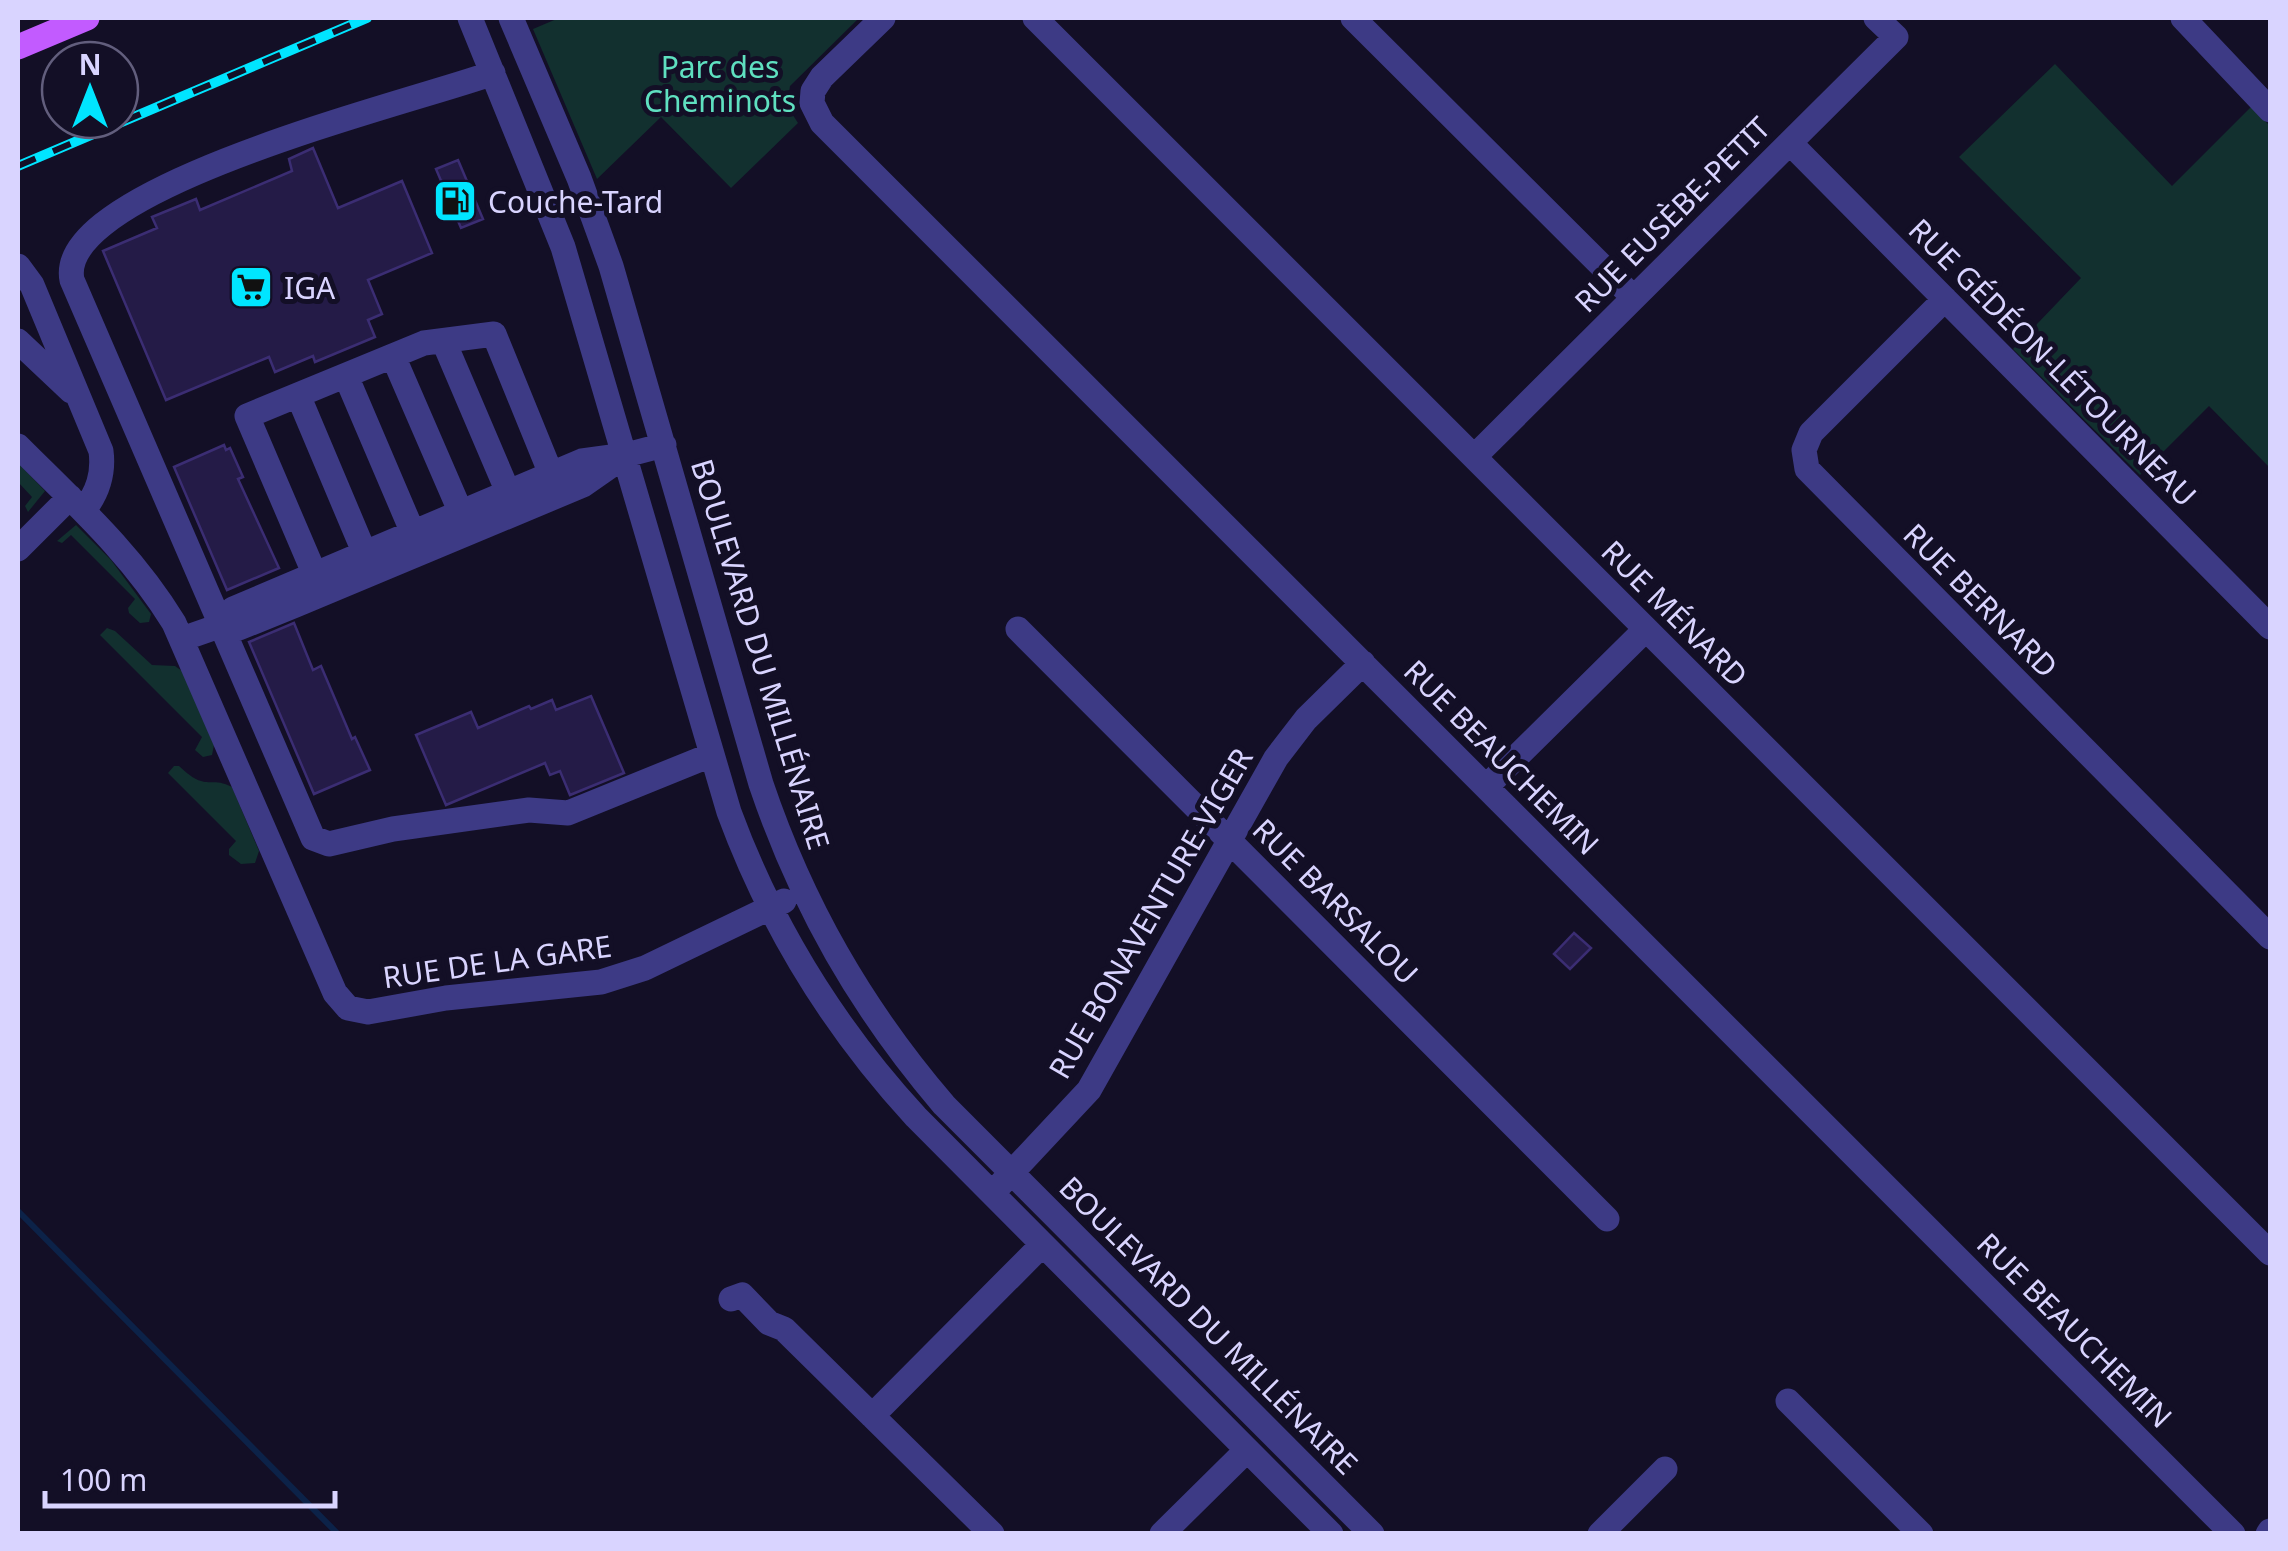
<svg xmlns="http://www.w3.org/2000/svg" width="2288" height="1551" viewBox="0 0 2288 1551" font-family="'Noto Sans',sans-serif">
<style>
.green{fill:#12302f}
.lines{fill:none;stroke-linecap:round;stroke-linejoin:round}
.stream{stroke:#0c2248;stroke-width:6}
.building{fill:#241b47;stroke:#3b2d73;stroke-width:2.5}
.minor{stroke:#3d3a85;stroke-width:25}
.major{stroke:#c25bff;stroke-width:25}
.rail-casing{stroke:#00e5ff;stroke-width:10}
.rail{stroke:#130f26;stroke-width:6;stroke-dasharray:19;stroke-linecap:butt}
.labels{text-anchor:middle;dominant-baseline:central;stroke-width:10;stroke-linejoin:round;paint-order:stroke}
.park-label{font-size:30px;fill:#5fe0c0;stroke:#130f26}
.poi-label{font-size:30px;fill:#d9d4ff;stroke:#130f26;text-anchor:start}
.street-label{font-size:30px;fill:#d9d4ff;stroke:#130f26}
</style>
<rect width="100%" height="100%" fill="#130f26"/>
<path class="green" d="M559,18H859L790,86L787,106L798,123L731,188L661,117L597,179L533,29Z
M2055,64L2172,186L2251,107L2270,126V468L2209,406L2140,475L2013,349L2081,278L1959,157Z
M18,463L45,491L28,512L25,506L32,497L18,482Z
M76,525L111,560L151,614L149,622L140,623L129,613L128,608L135,599L71,535L62,543L57,541Z
M107,628L115,631L152,665L175,666L182,671L214,745L212,755L203,757L195,750L202,737L100,635Z
M174,766H179C207,793 209,775 232,787L259,851L255,863L241,864L229,855V849L236,841L168,773Z"/>
<g class="lines">
<path class="stream" d="M18,1211L338,1534"/>
</g>
<path class="building" d="M313,148L338,208L402,181L432,253L368,280L382,314L368,320L375,337L315,362L313,356L275,372L269,357L166,400L103,251L157,228L152,217L196,199L200,210L292,171L289,159Z
M458,160L483,219L461,228L436,169Z
M224,445L226,450L230,448L243,477L238,479L279,568L227,590L174,467Z
M294,623L313,670L321,666L352,739L355,737L370,770L314,794L249,642Z
M591,696L624,773L570,795L560,771L550,775L545,763L446,805L416,735L471,712L478,728L529,706L531,709L552,700L556,710Z
M1574,933L1591,948L1570,969L1554,954Z"/>
<g class="lines">
<path class="minor" d="M470,18L563,247L729,812C771,926 834,1028 916,1117L1331,1534
M511,18L579,178L611,266L761,784C802,905 861,1008 944,1105L1372,1534
M883,18L822,77L813,91L812,103L822,123L2233,1534
M1035,18L2270,1253
M1353,18L1633,297
M2183,18L2270,110
M493,73C424,99 53,187 72,280L313,838L329,844L393,829L529,810L568,813L711,755
M1790,143L2270,627
M18,266L32,285L101,451C104,474 98,492 84,510
M1945,299L1811,433L1804,450L1807,469L2270,937
M18,341L71,391
M444,342L508,492
M393,356L461,513
M346,376L413,533
M298,395L365,554
M18,446C75,503 132,554 174,623L335,993L348,1008L368,1012L446,998L601,982L645,968L784,901
M1474,457L1896,37L1876,18
M18,549L70,497
M315,575L247,416L424,343L494,334L551,474
M222,625L233,609L582,461L626,455L664,445
M1018,629L1607,1219
M182,639L222,625L239,628L296,605L583,485L626,455
M1486,787L1645,630
M1000,1185L1089,1090L1276,758L1306,719L1363,663
M731,1299L742,1295L769,1323L784,1329L992,1534
M1788,1401L1921,1534
M872,1416L1042,1245
M1162,1534L1247,1450
M1600,1534L1665,1469
M2268,1534L2270,1531"/>
<path class="major" d="M18,47L87,18"/>
<g class="rail-casing">
<path id="rail" d="M18,166L367,18"/>
</g>
<use href="#rail" class="rail"/>
</g>
<defs>
<g id="fuel-square" transform="scale(2.25)"><rect x="-9" y="-9" width="18" height="18" rx="4" fill="#00e5ff" stroke="#130f26"/><path d="M-5.5-6h7V0h2V4h1.3V-2.5L3-4.5l.8-.8L6-3V5H2.5V1h-1V6h-7ZM-4.2-4.7v3.2H.2V-4.7Z" fill="#111"/></g>
<g id="supermarket-square" transform="scale(2.25)"><rect x="-9" y="-9" width="18" height="18" rx="4" fill="#00e5ff" stroke="#130f26"/><path d="M-6-5.5h2.5l.6 2H6L4.5 2H-2.5L-4.4-4H-6ZM-1.5 3.2a1.3 1.3 0 1 0 .1 0ZM3 3.2a1.3 1.3 0 1 0 .1 0Z" fill="#111"/></g>
</defs>
<g fill-rule="evenodd">
<use href="#fuel-square" x="455" y="201"/>
<use href="#supermarket-square" x="251" y="287"/>
</g>
<g class="labels">
<g class="park-label">
<text x="720" y="66">Parc des<tspan x="720" dy="34">Cheminots</tspan></text>
</g>
<g class="poi-label">
<text x="488" y="201">Couche-Tard</text>
<text x="284" y="287">IGA</text>
</g>
<g class="street-label">
<text transform="translate(1672 214) rotate(-45)">RUE EUSÈBE-PETIT</text>
<text transform="translate(2053 362) rotate(45)">RUE GÉDÉON-LÉTOURNEAU</text>
<text transform="translate(1981 600) rotate(45)">RUE BERNARD</text>
<text transform="translate(1675 613) rotate(45)">RUE MÉNARD</text>
<text transform="translate(761 654) rotate(73)">BOULEVARD DU MILLÉNAIRE</text>
<text transform="translate(1502 757) rotate(45)">RUE BEAUCHEMIN</text>
<text transform="translate(1336 901) rotate(45)">RUE BARSALOU</text>
<text transform="translate(1150 913) rotate(-60)">RUE BONAVENTURE-VIGER</text>
<text transform="translate(497 961) rotate(-8)">RUE DE LA GARE</text>
<text transform="translate(1209 1325) rotate(45)">BOULEVARD DU MILLÉNAIRE</text>
<text transform="translate(2075 1330) rotate(45)">RUE BEAUCHEMIN</text>
</g>
</g>
<rect width="2288" height="1551" fill="none" stroke="#d9d4ff" stroke-width="40"/>
<g transform="translate(90 90)"><circle r="48" fill="#130f26" stroke="#625e7d" stroke-width="2.5"/>
<path d="M0-8L18 38L0 25L-18 38Z" fill="#00e5ff"/>
<text y="-15" font-size="28" font-weight="bold" text-anchor="middle" fill="#d9d4ff">N</text>
</g>
<path d="M45 1491v15h290v-15" fill="none" stroke="#d9d4ff" stroke-width="5"/>
<text x="60" y="1491" font-size="30" fill="#d9d4ff" stroke="#130f26" stroke-width="8" paint-order="stroke">100 m</text>
</svg>
